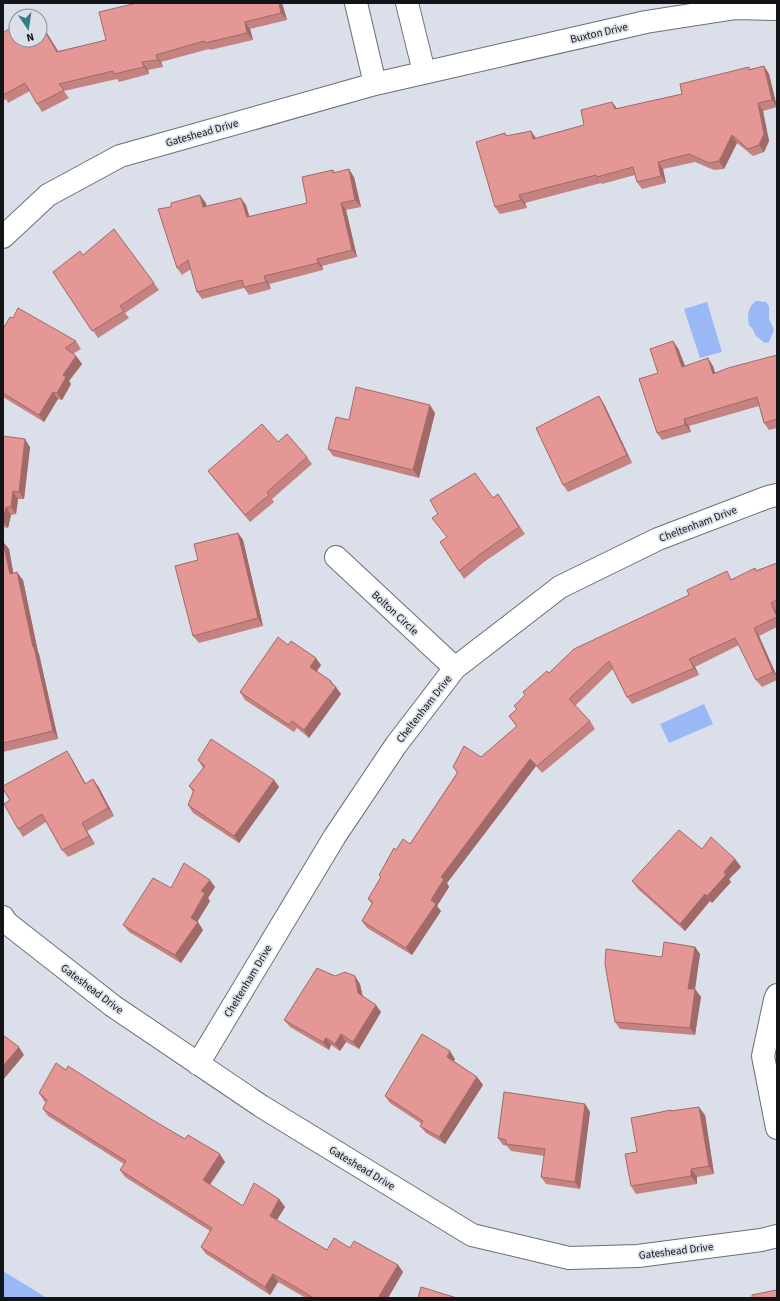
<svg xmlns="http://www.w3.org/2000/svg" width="780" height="1301" viewBox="0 0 780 1301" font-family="'Source Sans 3',sans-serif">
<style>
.water{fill:#9ab8f5}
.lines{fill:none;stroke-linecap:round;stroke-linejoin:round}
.minor-casing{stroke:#6b6e77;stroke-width:24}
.minor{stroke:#fff;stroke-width:22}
.wall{fill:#c48280}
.shaded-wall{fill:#a06a68}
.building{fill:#e49795;stroke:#a06a68}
.labels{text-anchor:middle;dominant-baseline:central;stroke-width:3.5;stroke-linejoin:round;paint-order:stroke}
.street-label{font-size:11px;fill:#131418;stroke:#dbdfe9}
</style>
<rect width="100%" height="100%" fill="#dbdfe9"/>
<path class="water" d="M756,301L766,302L769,306V319L774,330L769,342L765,343L756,336L752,328L749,325C747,316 748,306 756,301Z
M707,302L722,352L700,358L684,309Z
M704,704L713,724L669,743L660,724Z
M3,1271L47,1298H3Z"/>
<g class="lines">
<g class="minor-casing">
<path id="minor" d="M356,3L375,84
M407,3L424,72
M3,237L48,195L120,156L375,84L646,22L736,8L777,9
M336,557L455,668
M3,917L7,923L113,1006L261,1106L472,1235L569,1258L638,1256L761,1240L777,1236
M777,995L775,1000L763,1056L777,1128
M198,1064L335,836L396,745L455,668L560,587L658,539L768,497L777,495"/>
</g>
<use href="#minor" class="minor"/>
</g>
<path class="wall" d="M282,3L287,20L250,29L253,40L210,50L209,49L161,62L163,67L148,70L149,74L119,82L117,79L64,91L69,98L42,112L37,104L30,91L8,103L6,99L3,101V31L4,32L40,40V22L58,51Z
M764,66L769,74L777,107L763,111L769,141L764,152L753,156L737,143L724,169L714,170L695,162L663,169L666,183L642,189L637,182L635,175L602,184L601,183L525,203L527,208L500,214L495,207L505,133L507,136L536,138L584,125L612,102L617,109L682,94L750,69Z
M333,170L335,173L354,177L361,207L346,210L357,257L322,266L323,270L269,284L271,289L249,295L244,288L202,299L197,292L191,269L182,275L177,268L206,203V206L246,205L249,217L307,203Z
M114,229L159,290L125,313L129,318L98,338L53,272L83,255Z
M13,318L76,341L81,349L73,354L76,356L82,364L69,381L71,384L62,400L58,399L44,422L3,397V329Z
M678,348L685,366H713L715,373L777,355V428L769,430L764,423L759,406L689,426L691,432L662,440L657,433L658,373Z
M604,404L632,463L568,492L563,485Z
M435,413L419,478L333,456L328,449L349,420Z
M3,436L30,447L24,499H18L16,514L11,515L8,528L3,527Z
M307,457L312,464L272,499L274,502L250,522L214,479L208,471Z
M498,494L525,534L484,562L464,579L459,571L447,537L493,498Z
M238,533L243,540L263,626L199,643L193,636L198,560Z
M3,542L9,549L13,573L23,580L38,652L39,654L58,739L3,752Z
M777,563V610L776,611L777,613V627L759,636L777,676V680L762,687L756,680L739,645L695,667L699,675L632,704L627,697L613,669L575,706L590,721L595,729L542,773L536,766L447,883L449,887L437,906L441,911L412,955L367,928L362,921L372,904L368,899L381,877L379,875L396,850L410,844L457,773L453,767L481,757L517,727L509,716L517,709L514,706L549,673L732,579Z
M288,645L321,665L317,671L331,681L341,694L309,738L297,728L294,732L245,700L240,692Z
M72,759L86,784L98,786L114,816L87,831L95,844L68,857L62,850L46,822L23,837L18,829L10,800Z
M198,760L274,780L279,787L239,843L193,813L188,805L193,792L189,786L203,768Z
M702,849L735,859L741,867L729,879L731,882L712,903L710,901L685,931L638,889L632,881Z
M215,887L208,898L210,901L197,922L203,930L181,963L129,932L123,925L171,888Z
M695,947L700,954L695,989L701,997L695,1035L620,1029L615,1022L662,957Z
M335,976L360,984L363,996L381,1012L359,1049L346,1042L340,1051L331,1045L329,1050L290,1027L284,1020Z
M455,1059L454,1061L477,1077L483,1085L445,1144L426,1133L420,1126L422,1124L390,1103L385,1096Z
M66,1070L185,1139L225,1162L210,1185L243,1206L279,1199L285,1207L277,1220L327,1250L350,1248L398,1265L403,1272L388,1298H306L278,1282L270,1295L206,1254L201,1247L210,1231L125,1177L120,1170L124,1164L48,1116L43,1109L46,1102L44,1101L39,1093Z
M585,1104L590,1112L580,1189L546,1184L541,1177L544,1156L511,1151L507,1146L503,1145L498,1138Z
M671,1111L705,1115L714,1174L697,1177V1184L636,1194L631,1186Z"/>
<path class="shaded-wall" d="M279,3H282L287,20L281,13Z
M40,22L63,59L57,52L40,23Z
M245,22L250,29L253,40L247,33Z
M156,55L161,62L163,67L158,60Z
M142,62L148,70L149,74L144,67Z
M764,66L769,74L777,107L772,100Z
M612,102L618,110L615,109Z
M758,103L763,111L769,141L764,152L759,145Z
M531,131L536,138L533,139Z
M732,135L737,143L724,169L719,161Z
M658,162L663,169L666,183L661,176Z
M349,169L354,177L361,207L355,200Z
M200,195L206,203L208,214L203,207Z
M519,195L525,203L527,208L521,200Z
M241,198L246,205L252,225L247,217Z
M341,203L346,210L357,257L352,250Z
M317,259L322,266L323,270L318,263Z
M264,276L269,284L271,289L266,282Z
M673,341L678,348L688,374L682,367Z
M76,356L82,364L69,381L71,384L62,400L57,393L63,375Z
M708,358L713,366L718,382L713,374Z
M53,392L58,399L44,422L39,415Z
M599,396L604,404L632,463L627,455Z
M430,405L435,413L419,478L413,470Z
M684,419L689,426L691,432L685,425Z
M25,439L30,447L24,499L19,492Z
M13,491L18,499L16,514L11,507Z
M6,507L11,515L8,528L3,521Z
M238,533L243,540L263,626L258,618Z
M3,542L9,549L15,582L10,574Z
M17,572L23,580L38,652L39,654L58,739L53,731L33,647Z
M771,603L777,613V616Z
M754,628L759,636L777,677L773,672Z
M316,658L321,665L315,674L310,667Z
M689,659L695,667L699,675L694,668Z
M336,687L341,694L309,738L304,730Z
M67,751L72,759L90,792L85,784Z
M530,759L536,766L447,883L449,887L437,906L441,911L412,955L406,948L441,877Z
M93,779L98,786L114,816L108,808Z
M274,780L279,787L239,843L234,836Z
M82,823L87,831L95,844L89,836Z
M735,859L741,867L729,879L731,882L712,903L707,896L724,872Z
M210,880L215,887L208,898L210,901L196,924L198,922L203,930L181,963L175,955L201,891Z
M705,894L710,901L685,931L680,924Z
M695,947L700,954L694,996L688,989Z
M355,976L360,984L363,1000L358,993Z
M695,989L701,997L695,1035L690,1028Z
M376,1005L381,1012L359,1049L353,1042Z
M341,1034L346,1042L340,1051L335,1044Z
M326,1038L331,1045L329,1050L323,1042Z
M19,1047L24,1055L3,1080V1066Z
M450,1051L455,1059L452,1064L447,1057Z
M477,1077L483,1085L445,1144L439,1137Z
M585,1104L590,1112L580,1189L575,1182Z
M699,1107L705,1115L714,1174L709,1166Z
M220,1154L225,1162L208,1187L203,1180Z
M691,1169L697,1177V1184L691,1176Z
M279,1199L285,1207L275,1223L270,1216Z
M398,1265L403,1272L388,1298H378Z
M273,1274L278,1282L270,1295L265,1287Z"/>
<path class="building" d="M137,3H279L281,13L245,22L247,33L205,43L204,41L156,55L158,60L142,62L144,67L114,74L113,71L59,84L64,90L37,104L25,83L3,95V32H4L16,25V40H40V23L57,52L106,40L99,12Z
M764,66L772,100L758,103L764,134L759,145L748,149L732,135L719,161L709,163L689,154L658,162L661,176L637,182L633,167L597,177L596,175L519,195L521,200L495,207L476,142L505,133L506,136L531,131L533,139L584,125L581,110L612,102L615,109L682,94L680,84L749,67V70Z
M349,169L355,200L341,203L352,250L317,259L318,263L264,276L266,282L244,287L242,280L197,292L188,260L177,268L158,209L171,207V203L200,195L203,207L241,198L247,217L307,203L302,177L333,170V173Z
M114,229L154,283L120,306L124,311L92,331L53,272L80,251L83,255Z
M18,308L76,341L65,348L76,356L63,375L66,377L57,393L53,392L39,415L3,393V329L10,317L13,318Z
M673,341L682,367L708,358L713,374L728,368L777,355V419L764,423L757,397L684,419L685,425L657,433L639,379L658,373L650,349Z
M356,387L430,405L413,470L328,449L336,417L349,420Z
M599,396L627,455L563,485L536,428Z
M262,424L278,442L287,434L307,457L267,492L269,495L245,515L208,471Z
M3,436L25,439L19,492L13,491L11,507H6L3,521Z
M475,473L493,498L498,494L519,527L479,555L459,571L440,542L447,537L432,518L438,514L430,500Z
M238,533L258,618L193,636L175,566L198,560L194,544Z
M3,542L10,574L17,572L33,647H34L53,731L3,743Z
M777,563V600L771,603L777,617L754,628L773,672L756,680L735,638L689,659L694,668L627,697L609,661L569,699L590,721L537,766L530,759L441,877L444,879L431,900L436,904L406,948L362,921L373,902L368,899L381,877L379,875L394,848L396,850L403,839L410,844L458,772L453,767L464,746L481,757L517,726L509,716L517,709L514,706L525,695L523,692L547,671L549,673L574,649L689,595L687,590L727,571L731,580L755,568L756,571Z
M278,637L288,645L291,641L316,658L310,667L331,681L330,682L336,687L304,730L292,721L289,725L240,692Z
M211,739L274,780L234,836L188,805L194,790L189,786L205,766L198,760Z
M67,751L85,784L93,779L108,808L82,823L89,836L62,850L42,814L18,829L4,804L10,800L3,789V786Z
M679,830L702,849L711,837L735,859L724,872L726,875L707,896L705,894L680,924L632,881Z
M184,863L210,880L201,891L205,893L191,918L198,922L175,955L123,925L153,878L171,888Z
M664,942L695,947L688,989H695L690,1028L615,1022L605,964L606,949L662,957Z
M317,968L335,976L345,972L355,976L358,993L376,1005L353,1042L341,1034L335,1044L326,1038L323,1042L284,1020Z
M422,1034L450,1051L447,1057L477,1077L439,1137L420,1126L423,1121L385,1096Z
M3,1035L19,1047L3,1066Z
M56,1063L66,1070L68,1066L151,1119L185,1139L188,1135L220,1154L203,1180L243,1206L254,1183L279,1199L270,1216L327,1250L334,1238L350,1248L354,1241L398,1265L378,1298H314L273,1274L265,1287L201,1247L212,1228L120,1170L126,1161L43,1109L47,1100L39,1093Z
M504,1092L585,1104L575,1182L541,1177L545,1149L506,1144V1140L498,1138Z
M699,1107L709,1166L691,1169V1176L631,1186L625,1154L637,1152L631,1118L671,1110V1111Z
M421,1287L457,1298H418Z
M776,1290L777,1292V1298H752V1295Z"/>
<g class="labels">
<g class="street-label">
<text transform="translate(599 33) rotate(-13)">Buxton Drive</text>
<text transform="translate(202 133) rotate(-16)">Gateshead Drive</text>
<text transform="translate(698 524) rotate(-21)">Cheltenham Drive</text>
<text transform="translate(395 613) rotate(43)">Bolton Circle</text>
<text transform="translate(424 709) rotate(-52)">Cheltenham Drive</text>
<text transform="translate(248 981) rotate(-59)">Cheltenham Drive</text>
<text transform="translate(92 989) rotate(37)">Gateshead Drive</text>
<text transform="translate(362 1168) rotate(31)">Gateshead Drive</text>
<text transform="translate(676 1251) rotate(-7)">Gateshead Drive</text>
</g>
</g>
<rect width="780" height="1301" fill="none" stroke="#131418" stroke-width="8"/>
<g transform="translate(28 28) rotate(167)"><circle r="19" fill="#dbdfe9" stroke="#8b8e95"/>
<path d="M0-3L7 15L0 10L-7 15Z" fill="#347d82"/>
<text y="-6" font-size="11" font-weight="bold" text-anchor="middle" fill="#131418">N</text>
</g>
</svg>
